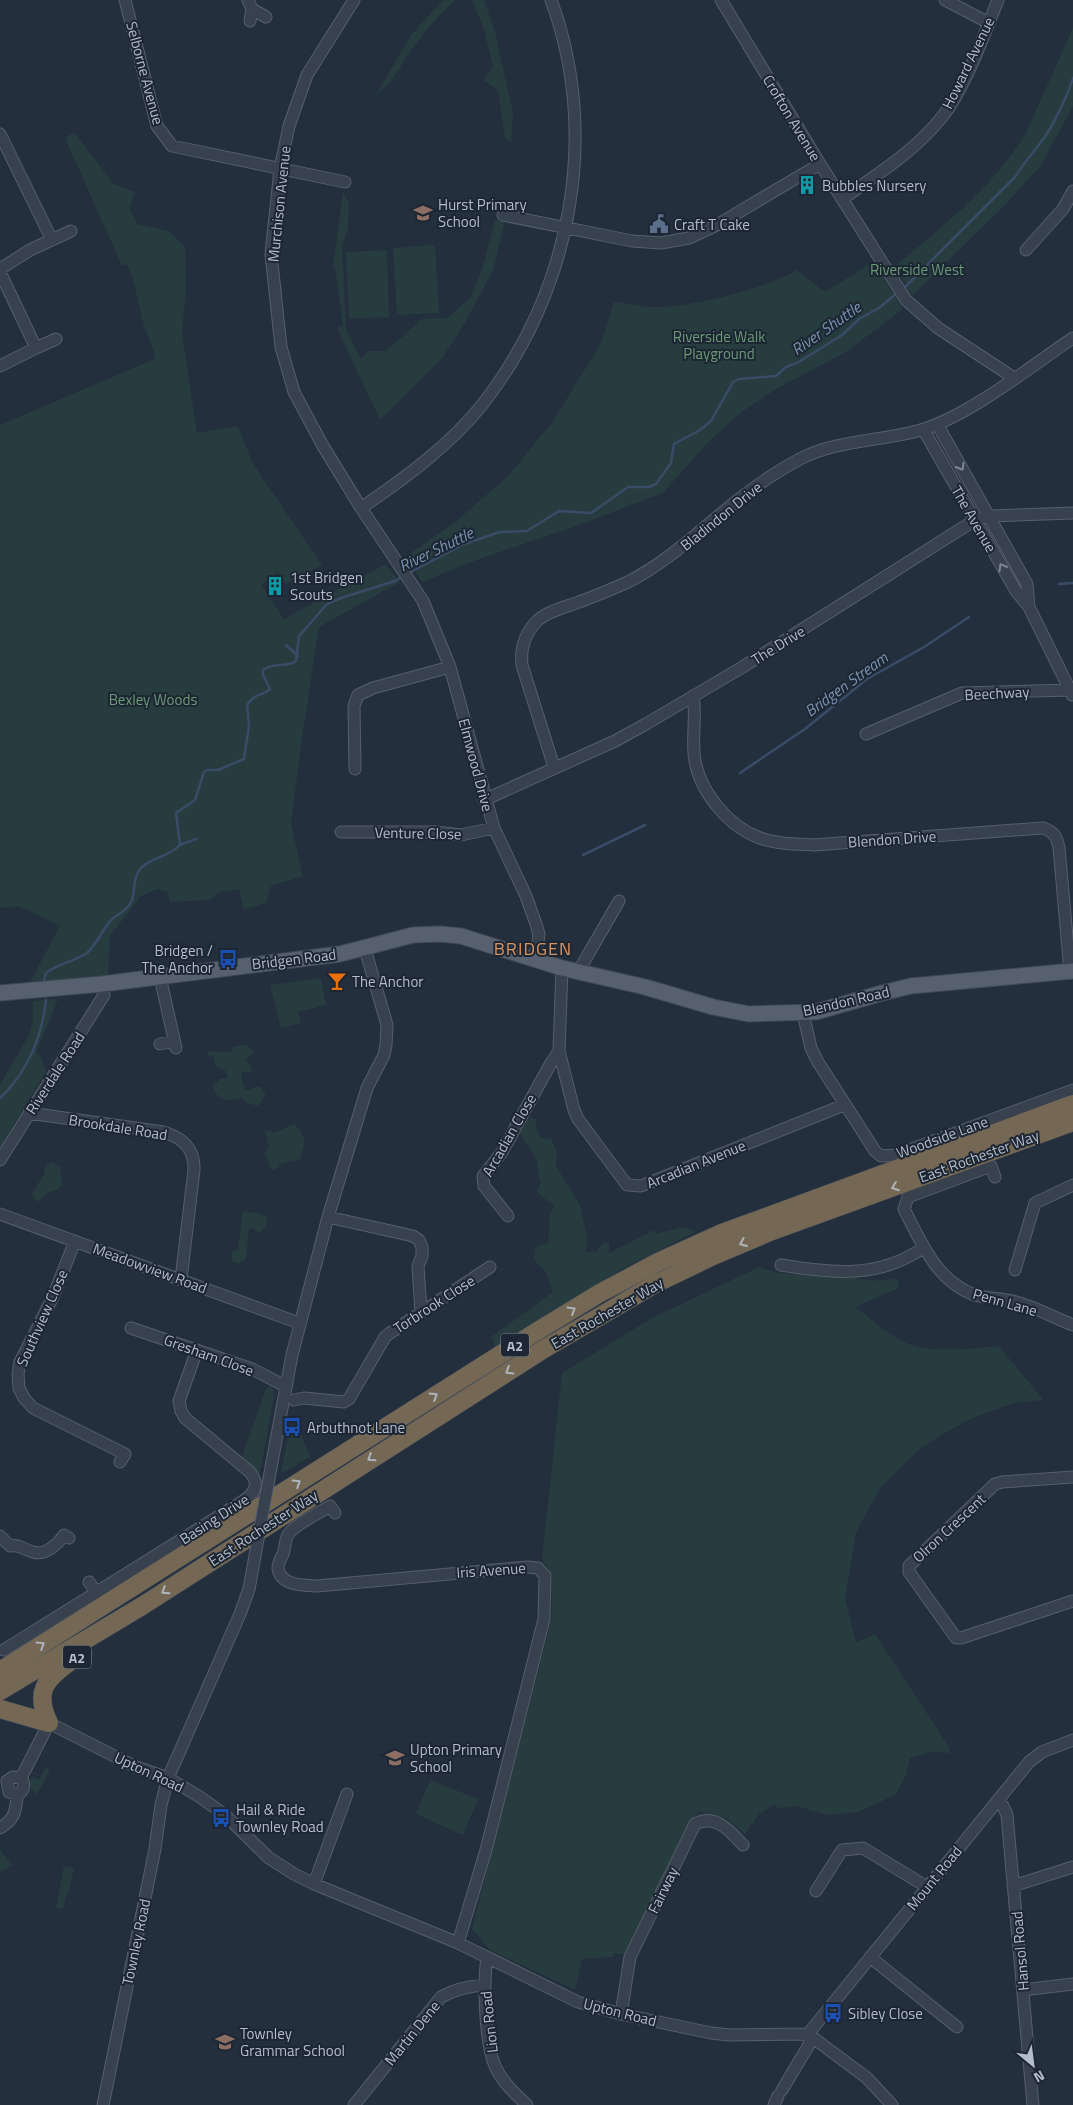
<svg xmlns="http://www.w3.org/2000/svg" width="1073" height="2105" viewBox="0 0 1073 2105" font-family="'Titillium Web',sans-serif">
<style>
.green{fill:#263c3f}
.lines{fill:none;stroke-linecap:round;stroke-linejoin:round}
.stream{stroke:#394c67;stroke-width:2.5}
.minor-casing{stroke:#565f6c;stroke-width:13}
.major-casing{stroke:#414a57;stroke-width:17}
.highway-casing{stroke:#434c59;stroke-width:19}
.minor{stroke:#38414e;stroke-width:11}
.major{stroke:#56606e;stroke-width:15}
.highway{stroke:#746855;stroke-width:18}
.minor-bridge-casing{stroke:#565f6c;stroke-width:13;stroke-linecap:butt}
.minor-bridge{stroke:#38414e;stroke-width:11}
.oneway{stroke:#7c8592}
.oneway2{stroke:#aeb4bd}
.labels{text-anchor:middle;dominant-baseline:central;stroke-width:4;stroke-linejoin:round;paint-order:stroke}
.shield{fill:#1d2633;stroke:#878f9c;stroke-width:1}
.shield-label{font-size:14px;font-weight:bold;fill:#b4bcc9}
.street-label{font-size:15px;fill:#b4bcc9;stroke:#1d2633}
.poi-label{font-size:15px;fill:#b4bcc9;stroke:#1d2633;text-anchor:start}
.park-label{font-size:15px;fill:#6b9a76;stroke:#1d2633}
.water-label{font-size:16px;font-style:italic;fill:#7c92b1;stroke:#1d2633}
.quarter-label{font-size:18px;letter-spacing:1px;fill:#d59563;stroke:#1d2633}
</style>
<rect width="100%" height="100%" fill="#242f3e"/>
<path class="green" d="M443,0H455C438,15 423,35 409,53C397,71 394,82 376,95L411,35Z
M472,0H484L495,32L513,113L511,143L505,138L498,91L484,80L493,67L484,29Z
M1073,28V106L1041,165L1004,206L912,296L895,266C942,227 994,186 1026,133Z
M74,132L114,184L135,192L129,208L137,224L169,231L185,247L186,291L182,334L197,433L238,426L253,464L322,565L286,584L278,572L261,585L284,619L385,564L400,582L319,627L302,738L291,824L303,876L271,886L266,903L244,909L239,889L219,892L210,900L170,902L167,891L157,889L140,897L110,936L108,975L29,984L60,926L19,906L0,908V425L155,359C153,344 148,338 144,325C138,304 136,284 127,264L122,266L65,138Z
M343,192L349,203L348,228L342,246L346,330L360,358L369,351H386L422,319L447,318L471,297L483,266L495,220L505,221L493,270L466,321L442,358L380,420L337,328L343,325L335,267L333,266Z
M435,245L439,313L397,315L393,248Z
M387,250L389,317L349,319L346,252Z
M873,262L903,309L846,352L776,389L743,411L710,440L663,493L571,528L479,559L422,582L413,568L408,555L454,523L508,476L553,421L600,345L614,302C629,303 645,308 660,307C696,306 767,288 797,270L825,292Z
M321,978L326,1005L298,1012L301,1023L281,1028L270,985Z
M58,999L36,1053L41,1057L46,1072L0,1147V1085L29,1035L33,1020V1001Z
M241,1045H247L254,1051L246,1060L253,1070L249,1073L242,1072V1083L246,1090L260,1086L266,1094L258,1106L247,1103L241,1098C225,1101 220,1102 212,1087L220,1079L228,1078L225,1070L215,1066L214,1057L209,1056L207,1051L231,1052L234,1047Z
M531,1117L536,1120V1128L541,1139L551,1138L557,1153L556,1166L580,1205L588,1241L586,1252H596L603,1243H609V1253L654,1230L656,1234L682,1227L697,1231L624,1268L496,1349L491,1337L553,1292L546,1272L534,1260L535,1249L542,1244L548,1243L550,1214L554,1206L537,1192L541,1182C538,1175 538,1169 537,1162C534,1152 526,1143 520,1134L527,1120Z
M294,1124L300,1130L305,1140L300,1160L281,1163L278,1168L271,1170L268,1160L264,1154L269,1148L265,1130L275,1133Z
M51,1162L60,1166L62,1184L58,1189L47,1193L38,1202L31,1194L44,1175L45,1166Z
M243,1211L262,1214L267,1218V1225L259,1233L253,1228L249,1229L246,1259L238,1264L232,1261L231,1253L238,1248Z
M759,1267C784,1276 809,1275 836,1276C860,1277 872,1284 897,1278L899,1288L855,1307C870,1318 886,1332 902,1341C927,1355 971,1348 999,1346L1043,1400L1014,1403L975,1417L942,1434L918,1451L880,1488L856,1532L845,1598L856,1643L875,1634L949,1747V1753L932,1752L910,1758L906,1775L895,1795L858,1812L826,1815L797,1806L777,1808L776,1803L759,1814L745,1834L726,1818L698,1811L627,1955L614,1953L613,1957L582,1959L575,1990L490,1950L472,1929L552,1617V1576L542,1559L562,1373L652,1318Z
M269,1386L272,1388L274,1395L260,1474L241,1459L265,1391Z
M295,1425L300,1432L310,1457L284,1472H281L290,1427Z
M45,1767L50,1770L37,1795L28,1784L32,1777L39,1780Z
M430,1780L478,1799L463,1835L416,1814Z
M0,1850L13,1865L0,1873Z
M64,1866L74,1868L69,1892H67L63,1909L56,1908Z"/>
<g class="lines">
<path class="stream" d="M904,288L1015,177C1023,164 1032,154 1041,142C1052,129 1068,94 1073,78
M409,573L464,544L500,532L527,531L559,511L591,513L628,487H649L656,484L671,463L674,444L700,430L711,421L733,382L739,379L776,376L786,367L797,363L842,335L859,319L879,308L897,293
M1059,584L1073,583
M286,645L298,656
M740,773L805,729L867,679L924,647L969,617
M180,845L176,813L195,800L204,772L207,770H218L244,759L249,726L247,705C257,691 262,697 270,689L263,675V670C273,662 287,668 296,661L299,636L327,604L341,598L395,581L402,577
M180,845L196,839
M583,855L645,825
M44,980L46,973C58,963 74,962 87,953C96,946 103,928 112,919C118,914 126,911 130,904C137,893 131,879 141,868C152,857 169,857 180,845
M0,1098C27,1073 42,1037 46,1000"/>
<g class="minor-casing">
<path id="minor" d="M125,0L157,126L172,146L345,182
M248,0L252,9L250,21
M354,0L307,75L289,126L280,169L271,254L281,347L294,392L323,446L361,508L423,601L450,667L494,828L526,896L536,924L539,934L536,959
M721,0L820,164L906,300L938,328L1014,378
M945,0L989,23
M252,9L266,17
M0,134L52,240
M842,199C878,174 915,151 942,117C965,88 984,35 998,0
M503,215L632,241L661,243L689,238L717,225L820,164
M1026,250L1063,209L1073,191
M0,269L30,250L71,231
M0,272L36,348L0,366
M36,348L56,339
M937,424L1027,584L1029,607
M923,429L1016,591L1029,607L1070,690
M361,508C405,478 449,446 482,405C571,292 601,135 551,0
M693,696C697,718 691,739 695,761C701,793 729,827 760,838C777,844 796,844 814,845L1043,828C1055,832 1057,838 1059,848L1070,971
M866,734L962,693L1070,690L1072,695
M554,767L522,665C520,647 525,633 538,620C548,611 566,607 579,602C596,596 612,589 628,582C669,561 699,531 734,503C754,487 777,471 800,459C836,440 883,441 921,430C969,416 1031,366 1073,338
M355,769L354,706L358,695L373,688L450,667
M484,800L615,741L646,724L741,668L975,520L989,516L1073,513
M341,832H435L461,835L494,828
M562,968L559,1051L574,1110L578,1119L627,1185L641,1186L844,1105
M578,972L619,901
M160,977L176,1048
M803,1013L811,1048L818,1062L875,1151L881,1156L895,1155L1073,1090
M160,1044L174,1041
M29,1113L163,1132C182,1137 195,1149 194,1170L181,1279
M0,1160L104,995L102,984
M995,1177L991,1166L908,1197L904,1209C921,1242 937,1282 975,1295C988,1299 1003,1298 1016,1302C1036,1307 1054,1318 1073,1325
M0,1214L299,1323
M508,1216L484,1186L483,1176L502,1152L551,1063L559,1051
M328,1217L413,1236L419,1240L422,1247V1256L418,1266L421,1312
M75,1241L53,1297L20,1362L18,1374L19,1388L24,1398L33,1408L125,1454L120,1462
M781,1265C833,1273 878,1279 923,1248
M1015,1270L1035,1203L1073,1185
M131,1328L252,1369L285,1386
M294,1400L304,1398L344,1402L349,1399L385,1337L390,1333L490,1267
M272,1462L292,1355L328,1217L367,1088L384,1055L386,1045L387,1025L365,949
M1073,1477L1002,1482L995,1484L909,1566V1572L956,1638H961L1073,1601
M335,1513L330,1506C319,1513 298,1523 290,1532C284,1538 286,1546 283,1554C281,1558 278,1563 278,1568C280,1586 304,1585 317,1586L527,1567L538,1568L545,1576L544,1619L486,1850L458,1943
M0,1536L10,1546C20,1544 24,1550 33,1552C45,1556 58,1544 64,1535L69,1538
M89,1582L97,1593
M4,1650L243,1501C255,1493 260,1485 250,1472L185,1418L181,1411L179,1401L197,1350
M17,1795C24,1791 26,1785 21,1778L49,1723L136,1767L168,1778L200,1797L225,1815L269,1858L294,1874L314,1884L458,1943L578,2002L621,2014L711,2033L729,2035L808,2034L867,2078L892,2105
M17,1795L9,1792L7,1781L13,1777L21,1778
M997,1801L1003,1806L1007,1815L1033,2105
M0,1828C15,1819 16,1811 17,1795
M314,1884L347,1794
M1013,1886L1073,1867
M816,1891L842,1850L863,1848L927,1887
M870,1957L957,2027
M487,1958C483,1983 485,2043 495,2066C502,2082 515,2094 527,2105
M1023,1990L1073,1984
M621,2014L630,1957L695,1824C715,1813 730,1831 743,1845
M808,2034L1029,1762L1042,1752L1073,1740
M782,2090L810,2043L808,2034
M103,2105L155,1849L161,1805L168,1778L240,1614L249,1589
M354,2105L441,1997C455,1989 470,1986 485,1985
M774,2105L778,2096"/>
</g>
<g class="major-casing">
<path id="major" d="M0,993L102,984L340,954L413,935L440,934L461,936L562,968L645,987L713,1007L749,1014L816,1012L882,993L911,986L1073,971"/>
</g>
<g class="highway-casing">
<path id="highway" d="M0,1671L544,1327L600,1293L658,1262L722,1233L1073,1104
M0,1691L142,1606L544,1349L655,1284L713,1256L772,1231L1073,1122
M0,1709L49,1723
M49,1723C34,1692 45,1679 71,1661"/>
</g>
<use href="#minor" class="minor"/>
<use href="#major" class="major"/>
<use href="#highway" class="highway"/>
<g class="minor-bridge-casing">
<path id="minor-bridge" d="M249,1589L272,1462"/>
</g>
<use href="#minor-bridge" class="minor-bridge"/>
</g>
<defs><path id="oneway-chevron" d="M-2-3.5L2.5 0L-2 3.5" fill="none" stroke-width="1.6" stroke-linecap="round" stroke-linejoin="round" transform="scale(1.25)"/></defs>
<g class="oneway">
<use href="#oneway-chevron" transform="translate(961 467) rotate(60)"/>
<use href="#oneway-chevron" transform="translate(1002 567) rotate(-120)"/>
</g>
<g class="oneway2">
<use href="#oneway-chevron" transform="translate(895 1187) rotate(160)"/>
<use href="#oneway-chevron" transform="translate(743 1243) rotate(157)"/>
<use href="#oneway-chevron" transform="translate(572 1310) rotate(-31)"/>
<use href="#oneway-chevron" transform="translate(509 1371) rotate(148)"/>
<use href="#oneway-chevron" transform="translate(434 1396) rotate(-32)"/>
<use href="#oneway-chevron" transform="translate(371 1458) rotate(147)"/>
<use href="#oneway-chevron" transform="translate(297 1483) rotate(-32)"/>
<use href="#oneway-chevron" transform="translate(165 1591) rotate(147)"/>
<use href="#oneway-chevron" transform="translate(41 1645) rotate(-32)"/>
</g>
<defs>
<g id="building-bare" transform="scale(1.5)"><path d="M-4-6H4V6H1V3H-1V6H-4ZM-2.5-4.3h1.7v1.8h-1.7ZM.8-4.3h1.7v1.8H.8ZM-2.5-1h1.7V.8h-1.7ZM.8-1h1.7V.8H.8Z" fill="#0f9aa8" stroke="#1d2633" stroke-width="2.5" paint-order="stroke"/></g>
<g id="school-bare" transform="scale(1.5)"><path d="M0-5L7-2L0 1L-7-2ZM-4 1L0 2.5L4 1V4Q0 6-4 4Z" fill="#8d6e63" stroke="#1d2633" stroke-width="2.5" paint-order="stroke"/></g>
<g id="civic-bare" transform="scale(1.5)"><path d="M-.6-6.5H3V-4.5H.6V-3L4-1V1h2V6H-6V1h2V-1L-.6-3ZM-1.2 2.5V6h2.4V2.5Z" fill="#5c6f8a" stroke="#1d2633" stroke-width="2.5" paint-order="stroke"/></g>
<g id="bus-bare" transform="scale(1.5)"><path d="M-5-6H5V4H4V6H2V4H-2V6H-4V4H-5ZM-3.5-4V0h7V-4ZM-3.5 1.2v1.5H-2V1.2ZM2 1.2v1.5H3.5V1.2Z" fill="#1a4fb4" stroke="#1d2633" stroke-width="2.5" paint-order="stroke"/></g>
<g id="bar-bare" transform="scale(1.5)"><path d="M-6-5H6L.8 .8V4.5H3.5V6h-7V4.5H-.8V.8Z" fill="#e8710a" stroke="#1d2633" stroke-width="2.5" paint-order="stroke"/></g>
</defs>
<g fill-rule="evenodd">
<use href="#building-bare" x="807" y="185"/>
<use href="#school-bare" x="423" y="213"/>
<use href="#civic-bare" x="659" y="224"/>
<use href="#building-bare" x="275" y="586"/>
<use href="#bus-bare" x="228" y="959"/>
<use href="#bar-bare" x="337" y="981"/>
<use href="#bus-bare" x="292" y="1427"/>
<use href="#school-bare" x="395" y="1758"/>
<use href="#bus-bare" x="221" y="1818"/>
<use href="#bus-bare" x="833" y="2013"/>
<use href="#school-bare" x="225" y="2042"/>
</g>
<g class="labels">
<g class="shield">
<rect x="501" y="1333.5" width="28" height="23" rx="4"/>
<rect x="63" y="1645.5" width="28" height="23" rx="4"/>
</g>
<g class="shield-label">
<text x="515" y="1345">A2</text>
<text x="77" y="1657">A2</text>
</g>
<g class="street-label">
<text transform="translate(968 63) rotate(-64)">Howard Avenue</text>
<text transform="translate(145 73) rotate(75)">Selborne Avenue</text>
<text transform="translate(792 118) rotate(59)">Crofton Avenue</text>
<text transform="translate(279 204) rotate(-84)">Murchison Avenue</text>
<text transform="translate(721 516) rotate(-39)">Bladindon Drive</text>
<text transform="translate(974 519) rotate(60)">The Avenue</text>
<text transform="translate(778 645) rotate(-32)">The Drive</text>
<text transform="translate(997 693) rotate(-3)">Beechway</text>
<text transform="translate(476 765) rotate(75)">Elmwood Drive</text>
<text transform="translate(418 833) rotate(1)">Venture Close</text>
<text transform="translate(892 839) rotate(-4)">Blendon Drive</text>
<text transform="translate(294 959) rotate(-7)">Bridgen Road</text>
<text transform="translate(846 1001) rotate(-13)">Blendon Road</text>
<text transform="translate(55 1073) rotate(-57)">Riverdale Road</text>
<text transform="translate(118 1127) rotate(9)">Brookdale Road</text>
<text transform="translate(509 1135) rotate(-60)">Arcadian Close</text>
<text transform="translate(942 1137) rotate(-20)">Woodside Lane</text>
<text transform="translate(979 1156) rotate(-20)">East Rochester Way</text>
<text transform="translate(696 1164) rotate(-22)">Arcadian Avenue</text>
<text transform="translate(150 1268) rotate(20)">Meadowview Road</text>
<text transform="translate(1005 1302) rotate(16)">Penn Lane</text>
<text transform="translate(434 1304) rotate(-33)">Torbrook Close</text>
<text transform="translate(607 1313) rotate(-30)">East Rochester Way</text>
<text transform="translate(42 1318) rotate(-66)">Southview Close</text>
<text transform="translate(209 1355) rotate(20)">Gresham Close</text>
<text transform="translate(214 1519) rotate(-33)">Basing Drive</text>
<text transform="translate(263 1528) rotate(-33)">East Rochester Way</text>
<text transform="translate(949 1528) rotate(-43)">Olron Crescent</text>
<text transform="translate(491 1570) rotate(-4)">Iris Avenue</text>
<text transform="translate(149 1772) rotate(25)">Upton Road</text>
<text transform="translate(934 1878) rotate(-51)">Mount Road</text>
<text transform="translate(663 1890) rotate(-64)">Fairway</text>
<text transform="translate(136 1942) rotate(-78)">Townley Road</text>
<text transform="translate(1020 1951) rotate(-95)">Hansol Road</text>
<text transform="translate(620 2012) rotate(14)">Upton Road</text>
<text transform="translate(489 2022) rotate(-96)">Lion Road</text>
<text transform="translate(412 2033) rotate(-51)">Martin Dene</text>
</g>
<g class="poi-label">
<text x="822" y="185">Bubbles Nursery</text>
<text x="438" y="204">Hurst Primary<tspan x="438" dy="17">School</tspan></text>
<text x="674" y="224">Craft T Cake</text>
<text x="290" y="577">1st Bridgen<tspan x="290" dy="17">Scouts</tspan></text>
<text x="213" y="950" text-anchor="end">Bridgen /<tspan x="213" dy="17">The Anchor</tspan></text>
<text x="352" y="981">The Anchor</text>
<text x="307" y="1427">Arbuthnot Lane</text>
<text x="410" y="1749">Upton Primary<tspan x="410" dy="17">School</tspan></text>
<text x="236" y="1809">Hail &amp; Ride<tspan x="236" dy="17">Townley Road</tspan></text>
<text x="848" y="2013">Sibley Close</text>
<text x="240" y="2033">Townley<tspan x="240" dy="17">Grammar School</tspan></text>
</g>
<g class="park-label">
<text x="917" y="269">Riverside West</text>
<text x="719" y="336">Riverside Walk<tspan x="719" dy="17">Playground</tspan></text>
<text x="153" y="699">Bexley Woods</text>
</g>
<g class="water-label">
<text transform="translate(826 328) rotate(-35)">River Shuttle</text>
<text transform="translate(436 549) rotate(-26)">River Shuttle</text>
<text transform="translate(846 684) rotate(-36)">Bridgen Stream</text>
</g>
<g class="quarter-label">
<text x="533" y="948">BRIDGEN</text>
</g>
</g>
<g transform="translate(1033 2065) rotate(151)" stroke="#1d2633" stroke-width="4" paint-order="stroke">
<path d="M0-4L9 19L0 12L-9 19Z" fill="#b4bcc9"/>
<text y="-8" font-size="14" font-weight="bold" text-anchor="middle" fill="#b4bcc9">N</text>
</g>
</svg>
